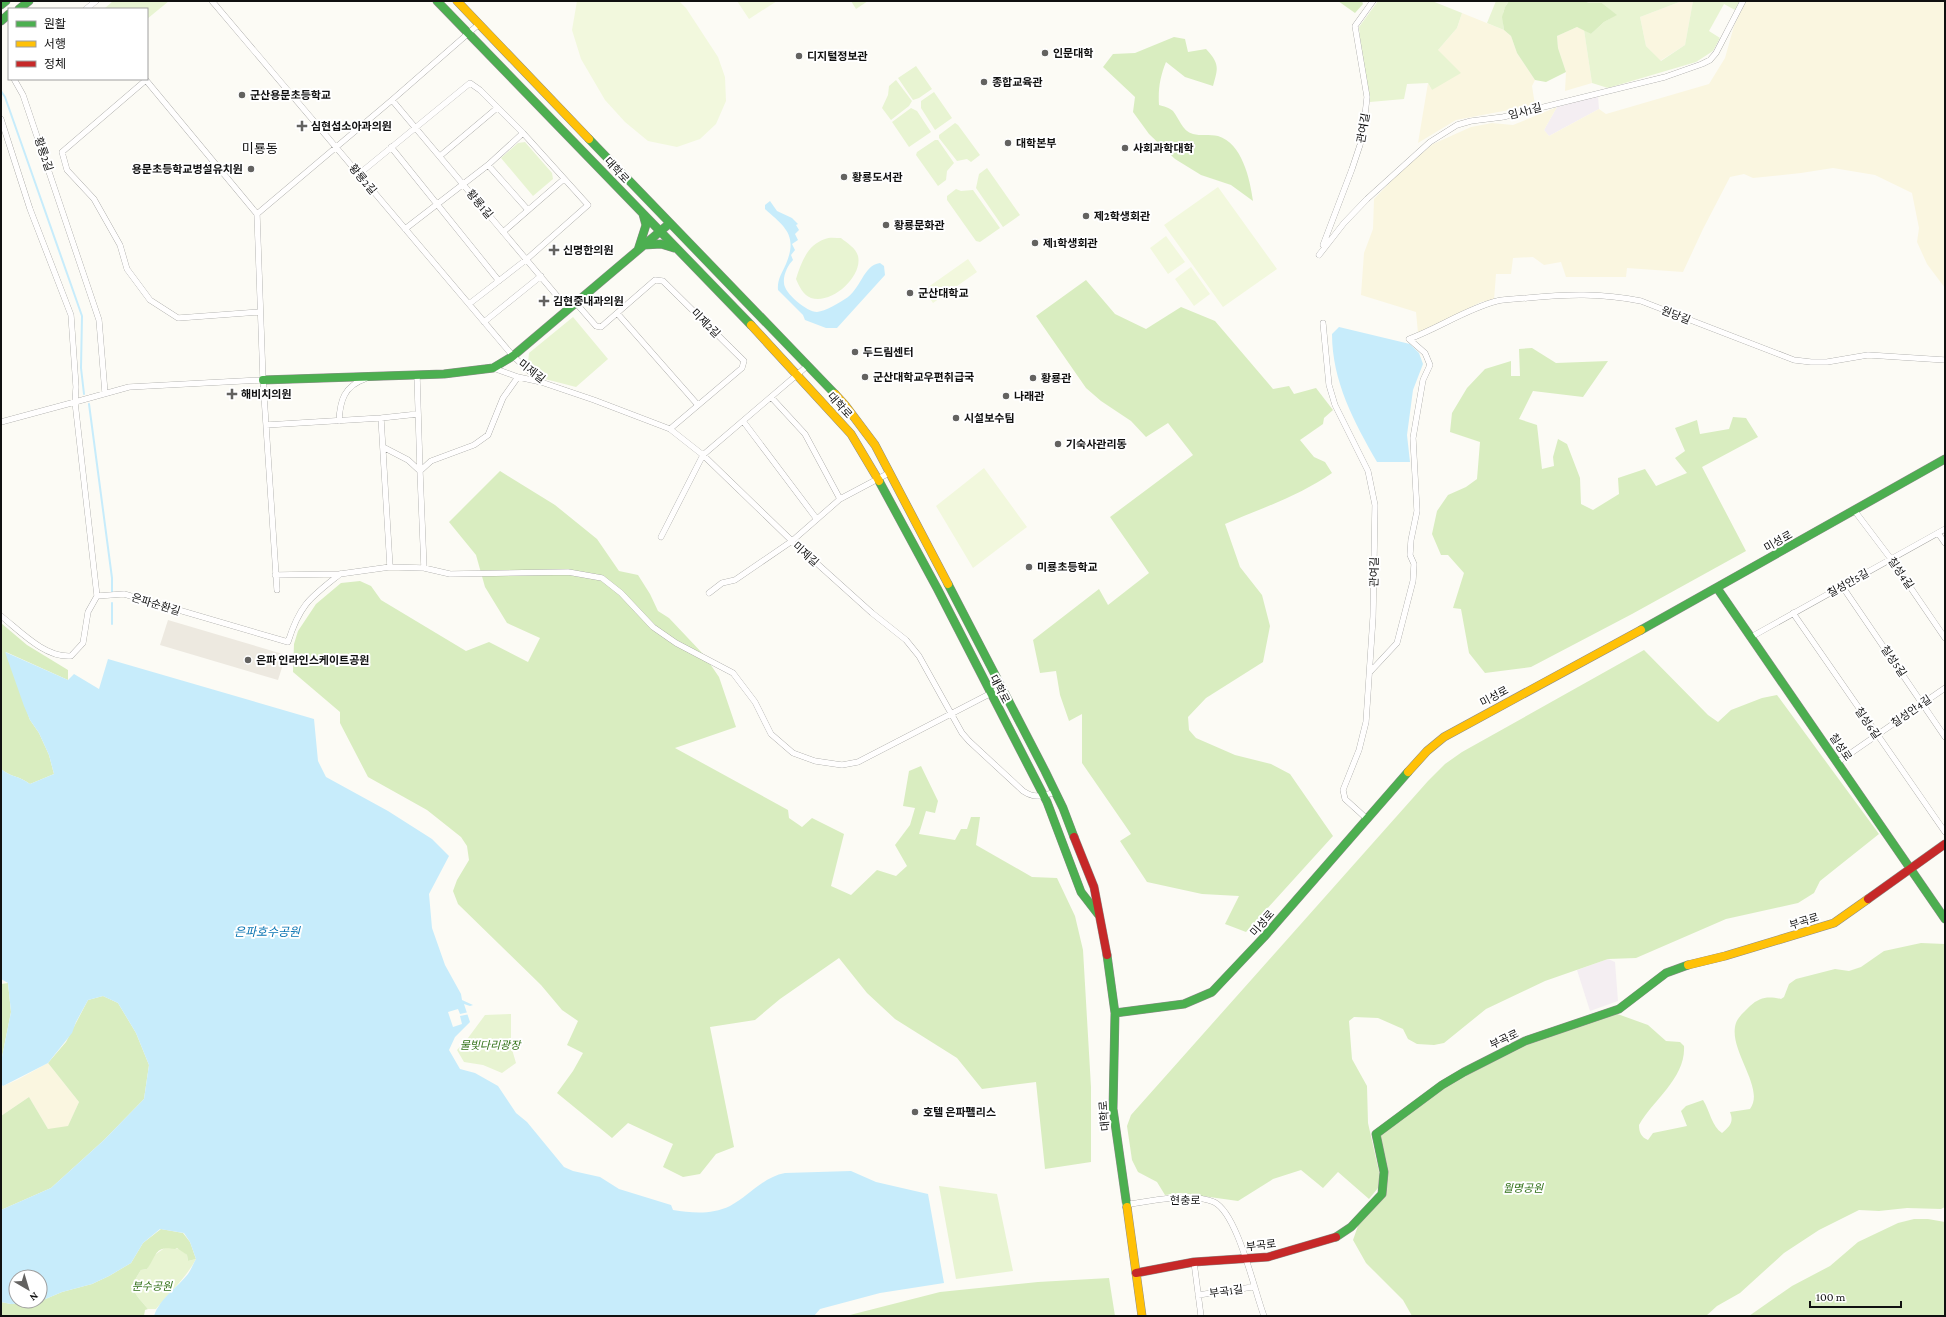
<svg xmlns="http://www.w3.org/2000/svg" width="1946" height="1317" viewBox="0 0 1946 1317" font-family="'Crimson Pro','Noto Sans KR',serif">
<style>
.industrial{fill:#f4eef2}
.farmland{fill:#faf6e0}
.green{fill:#e8f4d2}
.forest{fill:#d9edc0}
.pitch{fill:#f2f8dd}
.plaza{fill:#ede9e0}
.water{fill:#c7ecfb;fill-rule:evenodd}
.pier{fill:#fcfbf5}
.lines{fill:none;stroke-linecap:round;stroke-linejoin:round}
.stream{stroke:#c7ecfb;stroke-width:2}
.street-casing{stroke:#969693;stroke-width:6}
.fast-casing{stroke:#8d8c8a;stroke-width:9}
.slow-casing{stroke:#8d8c8a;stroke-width:9}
.jam-casing{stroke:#8d8c8a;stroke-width:9}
.street{stroke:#fffefe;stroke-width:5.5}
.fast{stroke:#4caf50;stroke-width:8}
.slow{stroke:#ffc107;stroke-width:8}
.jam{stroke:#c62828;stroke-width:8}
.poi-dot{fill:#636260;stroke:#fff;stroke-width:1.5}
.labels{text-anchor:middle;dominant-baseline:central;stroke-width:4;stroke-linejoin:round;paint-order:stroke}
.poi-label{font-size:11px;font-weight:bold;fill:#101010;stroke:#fff;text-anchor:start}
.street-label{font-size:11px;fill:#101010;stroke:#fff}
.park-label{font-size:11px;font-style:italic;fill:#307017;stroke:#fff}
.water-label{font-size:12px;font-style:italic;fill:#0974b2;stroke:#fff}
.quarter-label{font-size:13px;fill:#101010;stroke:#fff}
</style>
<rect width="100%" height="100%" fill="#fcfbf5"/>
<path class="industrial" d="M1598,96L1599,109L1549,136L1544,130L1557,107Z
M1608,959L1615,962L1618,1001L1590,1011L1577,970Z"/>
<path class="farmland" d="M1682,1H1693L1685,45L1660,61L1646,46L1640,17Z
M1746,1H1945V288L1927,264L1917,242L1919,228L1912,193L1875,175L1833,168L1801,173L1753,178L1744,174L1730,177L1703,229L1683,272L1627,268L1626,277H1566L1561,262L1544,265L1533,257L1513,258L1511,274H1496L1494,300L1481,302L1418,333L1416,312L1361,295L1364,253L1373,229L1374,199L1403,169L1433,144L1471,127L1492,123L1513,125L1557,107L1544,130L1549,136L1599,109L1606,114L1709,84L1725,58L1734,26Z
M1462,13L1504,30L1511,36L1517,53L1535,80L1532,86L1535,105L1456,120L1418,143L1428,83L1432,90L1438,50L1457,28Z
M1577,27L1584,30L1592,83L1565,91L1566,72L1558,48L1557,36Z
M48,1063L79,1102L67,1129H48L29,1097L1,1116V1084L3,1086L17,1080Z"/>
<path class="green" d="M113,1H169L147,19V9H104Z
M851,1H868L856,9Z
M1378,1H1432L1462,13L1457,28L1438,50L1461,73L1432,90L1428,83L1407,84L1404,99L1370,102L1360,39L1359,27Z
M1496,1H1509C1502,10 1502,18 1504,30L1487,23Z
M1583,1H1682L1640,17L1646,46L1661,61L1685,45L1693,1H1741L1735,10L1724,4L1709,31L1720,38L1713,51L1696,62L1608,88L1592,83L1584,30L1591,34L1604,22L1616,15L1602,3H1590Z
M916,66L932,89L919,98L913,100L898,78Z
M896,80L912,101L909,106L891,120L882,108L888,95L889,86Z
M934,92L952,118L935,130L921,108V101Z
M911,108L917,111L931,132L909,147L892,122Z
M955,123L958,125L980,155L971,162L967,159L957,161L939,138V135Z
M935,140H938L954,163L947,171L946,180L938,186L916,155L917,152Z
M525,142L552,173L553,179L533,196L501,158L518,143Z
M987,168L1020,215L1003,227L976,188L979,174Z
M956,189L961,191L973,190L1000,228L980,242L976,241L947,200V196Z
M841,238C847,243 856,248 858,256C863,277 831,305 811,298C803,295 799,286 796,279C801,263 807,245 825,239C829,237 836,238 841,238Z
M573,317L608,359L576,387L541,378L528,363L529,353Z
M511,1014V1046L516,1063L502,1073L483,1065L464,1062L457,1050L468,1038L485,1015Z
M939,1186L997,1194L1013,1271L956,1279Z
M166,1247L180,1249L187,1255L188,1261L196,1259C186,1278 169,1293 156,1309H148C135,1293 127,1290 141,1270L147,1269L153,1256Z"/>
<path class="forest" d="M1338,1H1362L1363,4L1355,13Z
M1509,1H1583L1590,3H1602L1617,15L1604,22L1591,34L1577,27L1557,36L1558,48L1566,72L1546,82L1535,80L1517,53L1511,36L1504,30L1502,17L1505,7Z
M1174,37L1185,39L1188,52L1206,49C1220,64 1218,68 1213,86L1185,77L1166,62C1160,77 1158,89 1159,105C1163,106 1170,108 1173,111C1179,118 1182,131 1193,134C1200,136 1210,134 1218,136C1242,143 1250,179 1253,201L1231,185L1201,175L1175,159L1149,134L1133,112L1135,97L1103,67L1113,54L1135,53Z
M1086,280L1115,314L1146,329L1181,307L1215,321L1273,389L1289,386L1294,394L1316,388L1333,410L1324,418L1323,424L1300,440L1314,457L1325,462L1332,473C1299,496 1262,508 1225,524L1240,567L1262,595L1270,626L1263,662L1206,698L1188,717L1189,730L1196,738L1235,755L1271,764L1290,774L1333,836L1246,932L1225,924L1239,896L1202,894L1147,882L1120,841L1131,834L1082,763V714L1069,721L1060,695L1056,671L1040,673L1033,640L1099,589L1108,605L1149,573L1110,517L1193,455L1168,423L1146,437L1131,421L1101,401L1086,388L1036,316Z
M1532,348L1556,363L1608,361L1583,397L1533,391L1519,419L1537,425L1542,469L1554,466L1553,457L1558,439L1567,444L1580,478L1581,504L1593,510L1619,494L1618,478L1645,469L1656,486L1687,473L1675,458L1685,451L1675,428L1697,420L1700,434L1729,429L1733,417L1746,418L1758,437L1702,467L1746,551L1632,614L1531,667L1485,673L1469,653L1461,609L1453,608L1464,573L1448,555H1441L1432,534L1437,511L1448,495L1466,487L1477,479L1480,442L1450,432L1452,413L1467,388L1485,369L1511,361V376H1520L1519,349Z
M500,471L555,505L597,539L619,571L638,575L650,594L658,611L669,618L704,655L719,677L736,727L675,748L788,810L789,818L802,827L812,818L844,834L831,886L851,895L877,870L896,876L907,866L895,845L910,825L915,808L903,806L909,771L921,766L938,801L935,813L926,811L919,834L955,840L961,829H967L971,817H980L976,845L1032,877L1057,878L1075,916L1083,950L1091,1087V1162L1045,1169L1036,1082L982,1089L957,1058L895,1019L867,993L839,958L780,999L755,1020L710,1027L734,1147L716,1154L700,1174L683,1177L663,1167L673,1144L628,1123L612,1138L557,1093L573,1071L583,1053L567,1045L578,1021L562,1010L541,985L458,904L453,891L457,880L469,860L467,846L461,837L427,810L368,777L340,723V712L293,672L294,644L298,631L316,604L341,583L360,581L371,586L381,600L466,651L489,642L528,662L540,638L507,623L485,587L476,555L449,522Z
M1,623L27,645L68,670V680L6,652L30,720L39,733L49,755L54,774L30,784C20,776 10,777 1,769Z
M1644,650L1708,715L1718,722L1731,710L1762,698L1777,695L1879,834L1820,881L1814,893L1798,903L1726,919L1636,958L1608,959L1545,981L1486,1009L1444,1043L1434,1045L1417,1044L1408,1039L1403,1029L1378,1018L1354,1017L1349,1021L1352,1059L1367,1086L1368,1123L1380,1176L1378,1188L1369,1199L1338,1172L1323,1188L1301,1170L1273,1179L1238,1201L1181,1193L1165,1195L1157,1182L1138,1172L1132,1160L1127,1126L1131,1115L1428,781L1445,764L1462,752Z
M1921,943L1945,944V1207L1941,1209L1907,1208L1879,1211L1859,1210L1819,1230L1784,1253L1740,1293L1717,1306L1706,1316H1412L1403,1300L1366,1263L1353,1240L1359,1223L1385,1193L1379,1137L1382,1131L1443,1086L1525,1044L1612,1012L1648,1025L1666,1041L1680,1042L1684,1046C1686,1078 1653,1100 1639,1125C1639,1132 1641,1137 1648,1140L1653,1133L1687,1126L1681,1111L1686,1106L1703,1100C1710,1111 1712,1127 1722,1133C1730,1126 1734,1122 1730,1112L1750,1109C1766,1088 1727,1049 1736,1023C1738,1017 1746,1010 1750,1006C1760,997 1768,996 1781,999L1784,997L1789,984L1796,979L1835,969L1849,971L1861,967L1884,951Z
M8,983L11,1012L1,1062V984Z
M103,996L118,1003L136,1033L149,1065L144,1099L104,1140L51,1188L1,1210V1116L29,1097L48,1129L68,1126L79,1102L48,1063L66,1042L88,1000Z
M1914,1219H1928L1945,1222V1316H1749L1792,1286L1830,1266L1858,1242L1898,1223Z
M161,1229L183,1233L190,1242L196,1259L188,1261L187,1255L177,1248L175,1249C154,1245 157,1256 147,1269L141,1270C127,1290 135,1293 148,1309L145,1310L144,1316H1V1302L11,1304L36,1303L62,1292L92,1284L109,1276L131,1263L143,1243Z
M1109,1278L1115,1316H846L940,1292L1038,1282Z"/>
<path class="pitch" d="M577,1H679L686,8L718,57L725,77L726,101L716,124L700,139L677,147L648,141L625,122L605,100L581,59L572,30Z
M737,1H777L749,19Z
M1218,187L1277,269L1223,307L1164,225Z
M1166,236L1185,262L1168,274L1150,248Z
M968,259L977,272L933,303L924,290Z
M1191,267L1210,294L1194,306L1175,279Z
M984,468L1027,527L973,568L936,506Z"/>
<path class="plaza" d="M168,620L286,655L278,680L160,645Z"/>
<path class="water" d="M770,201L777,211L792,218L798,224L796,225L799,230L795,234L798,240L792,244L795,250L791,255L793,260C788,265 783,275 784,283C784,293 807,312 817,312C826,311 837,304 845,299C861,290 863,265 880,263L884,266L885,275L837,328H826L805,320L803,315L778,290C777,280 782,273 786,264C798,235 785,227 765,209V205Z
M1339,327L1410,344L1419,353L1423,364L1413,390L1407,435L1410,462H1377C1354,422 1332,381 1332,334Z
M5,652L68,680L74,674L99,689L108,659L314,719L318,761L326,777L388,811L432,839L449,856L429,894L432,928L445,965L461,994L462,1000L473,1005L470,1006L464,1004L470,1022L455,1037L449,1050L460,1069L475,1073L498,1086L516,1113L527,1122L564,1167L573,1171L600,1177L619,1189L671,1205L673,1210C692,1213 711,1215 730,1206C749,1196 763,1177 785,1173L851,1171L876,1182L928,1194L944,1283L880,1293L820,1309L814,1316H154C160,1298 177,1288 188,1274C191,1270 193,1264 196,1259L190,1242L184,1233L160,1229L143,1243L131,1263L109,1276L92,1284L62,1292L36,1303L11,1304L1,1302V1210L51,1188L104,1140L144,1099L149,1065L136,1033L118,1003L103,996L88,1000L76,1022L72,1033L48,1063L3,1086L1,1084V1062L11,1012L8,983L1,979V769C10,777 20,776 30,784L54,774L49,755L39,733L30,720L24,706ZM16,1277H40V1301H16Z"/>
<path class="pier" d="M458,1009L460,1014L469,1012L470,1014L460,1016L462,1024L453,1027L448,1012Z"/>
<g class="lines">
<path class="stream" d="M1,91L5,97L82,316L81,368L84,394
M89,404L112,578V593
M112,603V624"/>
<g class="street-casing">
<path id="street" d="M212,1L513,356L541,382L594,400L670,429L703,455L792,541L872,613L906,640L919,656L962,733L969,741L1023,791C1035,799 1042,796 1055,792
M86,9L96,1
M14,79L23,95L99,320L105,393
M145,79L257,214
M146,80L62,152L67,170L94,199L120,245L127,269L150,300L178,318L260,312
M392,100L568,309
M1,119L30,209L71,315L76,387L75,402L1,422
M391,147L499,281
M440,156L497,108
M488,165L528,210
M359,174L470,83L480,90L523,133L588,205L527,259L469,304
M405,229L488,165L523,133
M503,232L564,179
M1323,245L1352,169L1360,145L1364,124L1367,97L1355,26L1373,1
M1319,255L1344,223L1367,199L1430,142L1457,125L1471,121L1503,117L1665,77L1702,64L1710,60L1716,53L1743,1
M575,302L596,326L601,327L655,280L663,281L744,361L742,368L670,429
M617,313L697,404
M484,322L541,276
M1323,323L1329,385L1335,405L1368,471L1375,505L1373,617L1366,722L1359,750L1343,790L1345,799L1366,818
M417,375L420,471
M518,377L541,382
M771,397L805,434L840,499
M381,418L418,414
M339,421C340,401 344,386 365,379
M743,421L816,518
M266,425L381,418L390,567
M383,447L408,460L420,471L424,568
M420,471L431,461L474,445L488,435L503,398L518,377L493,368
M1854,510L1891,559L1945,638
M1938,533L1945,543
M661,537L703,455L806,367
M275,575L340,574L390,567L424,568L450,574L568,572L602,578L621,593L653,627L676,643L733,673L755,702L771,734L793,753L815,761L842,765L858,762L1003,687
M1842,586L1945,737
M277,590L263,380L257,214L392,100L479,24
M709,593L722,583L735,580L792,541L840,499L889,473
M97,596L75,402L129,387L263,380
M97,596L124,594L288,642C300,604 310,598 340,574
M1793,613L1945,832
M1,616C20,631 45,658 71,656L83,643L88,612L97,596
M1751,637L1945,529
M1370,672L1397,643L1413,581L1414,564L1410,555L1411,540L1417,511L1413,438L1423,380L1430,365L1425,353L1409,339C1439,328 1466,309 1497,301C1506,299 1518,299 1527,298C1567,294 1601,293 1641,301L1794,360L1811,362H1827L1868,355L1945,360
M1838,762L1945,688
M1125,1205C1150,1201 1191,1192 1214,1202C1238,1214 1254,1290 1264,1316
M1194,1262L1201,1316
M1198,1295L1253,1287"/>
</g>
<g class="fast-casing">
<path id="fast" d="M437,1L751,325
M1,5L6,1
M19,9L29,1
M1,21L9,14
M589,139L835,394
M644,245L661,244L674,248
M638,250L646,225L643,214
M263,380L444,374L493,368L513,356L670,223
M879,481L937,588L1047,802L1081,892L1098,914
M948,584L1045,771L1063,808L1074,837
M1717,588L1945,919
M1641,630L1945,459
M1107,955L1115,1013L1113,1109L1127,1207
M1115,1013L1184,1004L1212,992L1264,937L1408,772
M1336,1237L1351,1227L1382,1194L1384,1172L1376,1134L1442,1085L1464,1072L1525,1041L1619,1009L1666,973L1688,965"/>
</g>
<g class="slow-casing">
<path id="slow" d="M457,1L589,139
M751,325L851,434L879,481
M835,394L845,405L875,445L948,584
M1408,772L1427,751L1444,737L1641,630
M1688,965L1725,956L1834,923L1868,899
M1127,1207L1142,1316"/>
</g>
<g class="jam-casing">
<path id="jam" d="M1074,837L1094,887L1107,955
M1868,899L1945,844
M1136,1273L1194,1262L1268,1257L1336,1237"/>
</g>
<use href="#street" class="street"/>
<use href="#fast" class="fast"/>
<use href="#slow" class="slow"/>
<use href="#jam" class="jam"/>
</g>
<g class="poi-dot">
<circle cx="1045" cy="53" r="4"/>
<circle cx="799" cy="56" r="4"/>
<circle cx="984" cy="82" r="4"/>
<circle cx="242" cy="95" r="4"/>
<path d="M300 120h4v4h4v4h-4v4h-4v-4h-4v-4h4z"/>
<circle cx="1008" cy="143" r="4"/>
<circle cx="1125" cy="148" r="4"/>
<circle cx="251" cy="169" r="4"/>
<circle cx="844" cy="177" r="4"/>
<circle cx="1086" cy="216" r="4"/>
<circle cx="886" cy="225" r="4"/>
<circle cx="1035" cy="243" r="4"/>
<path d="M552 244h4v4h4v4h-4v4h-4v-4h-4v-4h4z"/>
<circle cx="910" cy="293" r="4"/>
<path d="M542 295h4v4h4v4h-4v4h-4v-4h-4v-4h4z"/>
<circle cx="855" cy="352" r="4"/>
<circle cx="865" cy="377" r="4"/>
<circle cx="1033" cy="378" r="4"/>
<path d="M230 388h4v4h4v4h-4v4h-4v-4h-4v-4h4z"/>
<circle cx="1006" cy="396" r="4"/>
<circle cx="956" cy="418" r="4"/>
<circle cx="1058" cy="444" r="4"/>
<circle cx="1029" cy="567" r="4"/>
<circle cx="248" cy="660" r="4"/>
<circle cx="915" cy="1112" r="4"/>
</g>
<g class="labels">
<g class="poi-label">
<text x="1053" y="53">인문대학</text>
<text x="807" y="56">디지털정보관</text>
<text x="992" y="82">종합교육관</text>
<text x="250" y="95">군산용문초등학교</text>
<text x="311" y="126">심현섭소아과의원</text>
<text x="1016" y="143">대학본부</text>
<text x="1133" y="148">사회과학대학</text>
<text x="243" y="169" text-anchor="end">용문초등학교병설유치원</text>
<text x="852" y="177">황룡도서관</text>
<text x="1094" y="216">제2학생회관</text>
<text x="894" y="225">황룡문화관</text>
<text x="1043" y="243">제1학생회관</text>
<text x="563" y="250">신명한의원</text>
<text x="918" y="293">군산대학교</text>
<text x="553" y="301">김현중내과의원</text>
<text x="863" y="352">두드림센터</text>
<text x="873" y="377">군산대학교우편취급국</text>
<text x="1041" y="378">황룡관</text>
<text x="241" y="394">해비치의원</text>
<text x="1014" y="396">나래관</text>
<text x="964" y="418">시설보수팀</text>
<text x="1066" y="444">기숙사관리동</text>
<text x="1037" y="567">미룡초등학교</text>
<text x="256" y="660">은파 인라인스케이트공원</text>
<text x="923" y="1112">호텔 은파펠리스</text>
</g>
<g class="street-label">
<text transform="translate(1525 111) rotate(-15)">임사1길</text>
<text transform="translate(1363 128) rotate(-80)">관여길</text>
<text transform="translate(44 154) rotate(71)">황룡2길</text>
<text transform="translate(617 170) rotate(47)">대학로</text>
<text transform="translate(363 179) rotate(50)">황룡2길</text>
<text transform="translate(480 204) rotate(50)">황룡1길</text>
<text transform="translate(1676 315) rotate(21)">원당길</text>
<text transform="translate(706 323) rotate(45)">미제2길</text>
<text transform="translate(532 371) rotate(38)">미제길</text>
<text transform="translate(840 405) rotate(48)">대학로</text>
<text transform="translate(1778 541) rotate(-30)">미성로</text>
<text transform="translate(806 554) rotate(42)">미제길</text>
<text transform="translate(1374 572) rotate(-89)">관여길</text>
<text transform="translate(1901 573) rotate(55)">칠성4길</text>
<text transform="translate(1848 583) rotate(-29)">칠성안5길</text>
<text transform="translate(156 604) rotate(17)">은파순환길</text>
<text transform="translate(1894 661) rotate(55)">칠성5길</text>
<text transform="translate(1000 689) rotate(63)">대학로</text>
<text transform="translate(1494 696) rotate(-28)">미성로</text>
<text transform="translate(1911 711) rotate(-35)">칠성안4길</text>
<text transform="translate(1868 723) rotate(55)">칠성6길</text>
<text transform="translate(1841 747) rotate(55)">칠성로</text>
<text transform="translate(1804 921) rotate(-17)">부곡로</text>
<text transform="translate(1262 923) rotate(-49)">미성로</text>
<text transform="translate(1504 1039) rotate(-25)">부곡로</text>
<text transform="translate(1104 1116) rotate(-95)">대학로</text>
<text x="1185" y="1200">현충로</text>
<text transform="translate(1261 1245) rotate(-7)">부곡로</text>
<text transform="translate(1226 1291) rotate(-8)">부곡1길</text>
</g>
<g class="park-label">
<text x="490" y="1045">물빛다리광장</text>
<text x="1523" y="1188">월명공원</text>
<text x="152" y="1286">분수공원</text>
</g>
<g class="water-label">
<text x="267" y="932">은파호수공원</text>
</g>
<g class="quarter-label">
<text x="260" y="148">미룡동</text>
</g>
</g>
<rect width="1946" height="1317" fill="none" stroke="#101010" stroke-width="4"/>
<rect x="8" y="8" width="140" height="72" fill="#ffffff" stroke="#9f9f9f"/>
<rect x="16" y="21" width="20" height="6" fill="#4caf50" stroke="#9f9f9f"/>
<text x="44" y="28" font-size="12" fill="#101010">원활</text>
<rect x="16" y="41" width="20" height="6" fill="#ffc107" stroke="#9f9f9f"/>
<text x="44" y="48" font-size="12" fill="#101010">서행</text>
<rect x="16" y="61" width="20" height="6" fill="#c62828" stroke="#9f9f9f"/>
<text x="44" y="68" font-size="12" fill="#101010">정체</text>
<g transform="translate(28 1289) rotate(142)"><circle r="19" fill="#ffffff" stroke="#9f9f9f"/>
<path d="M0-3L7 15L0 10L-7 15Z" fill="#636260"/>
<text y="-6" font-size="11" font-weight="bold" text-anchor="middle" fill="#101010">N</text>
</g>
<path d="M1810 1301v6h91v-6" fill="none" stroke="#101010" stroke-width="2"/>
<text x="1816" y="1301" font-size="12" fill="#101010" stroke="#ffffff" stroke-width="3" paint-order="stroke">100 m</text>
</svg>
